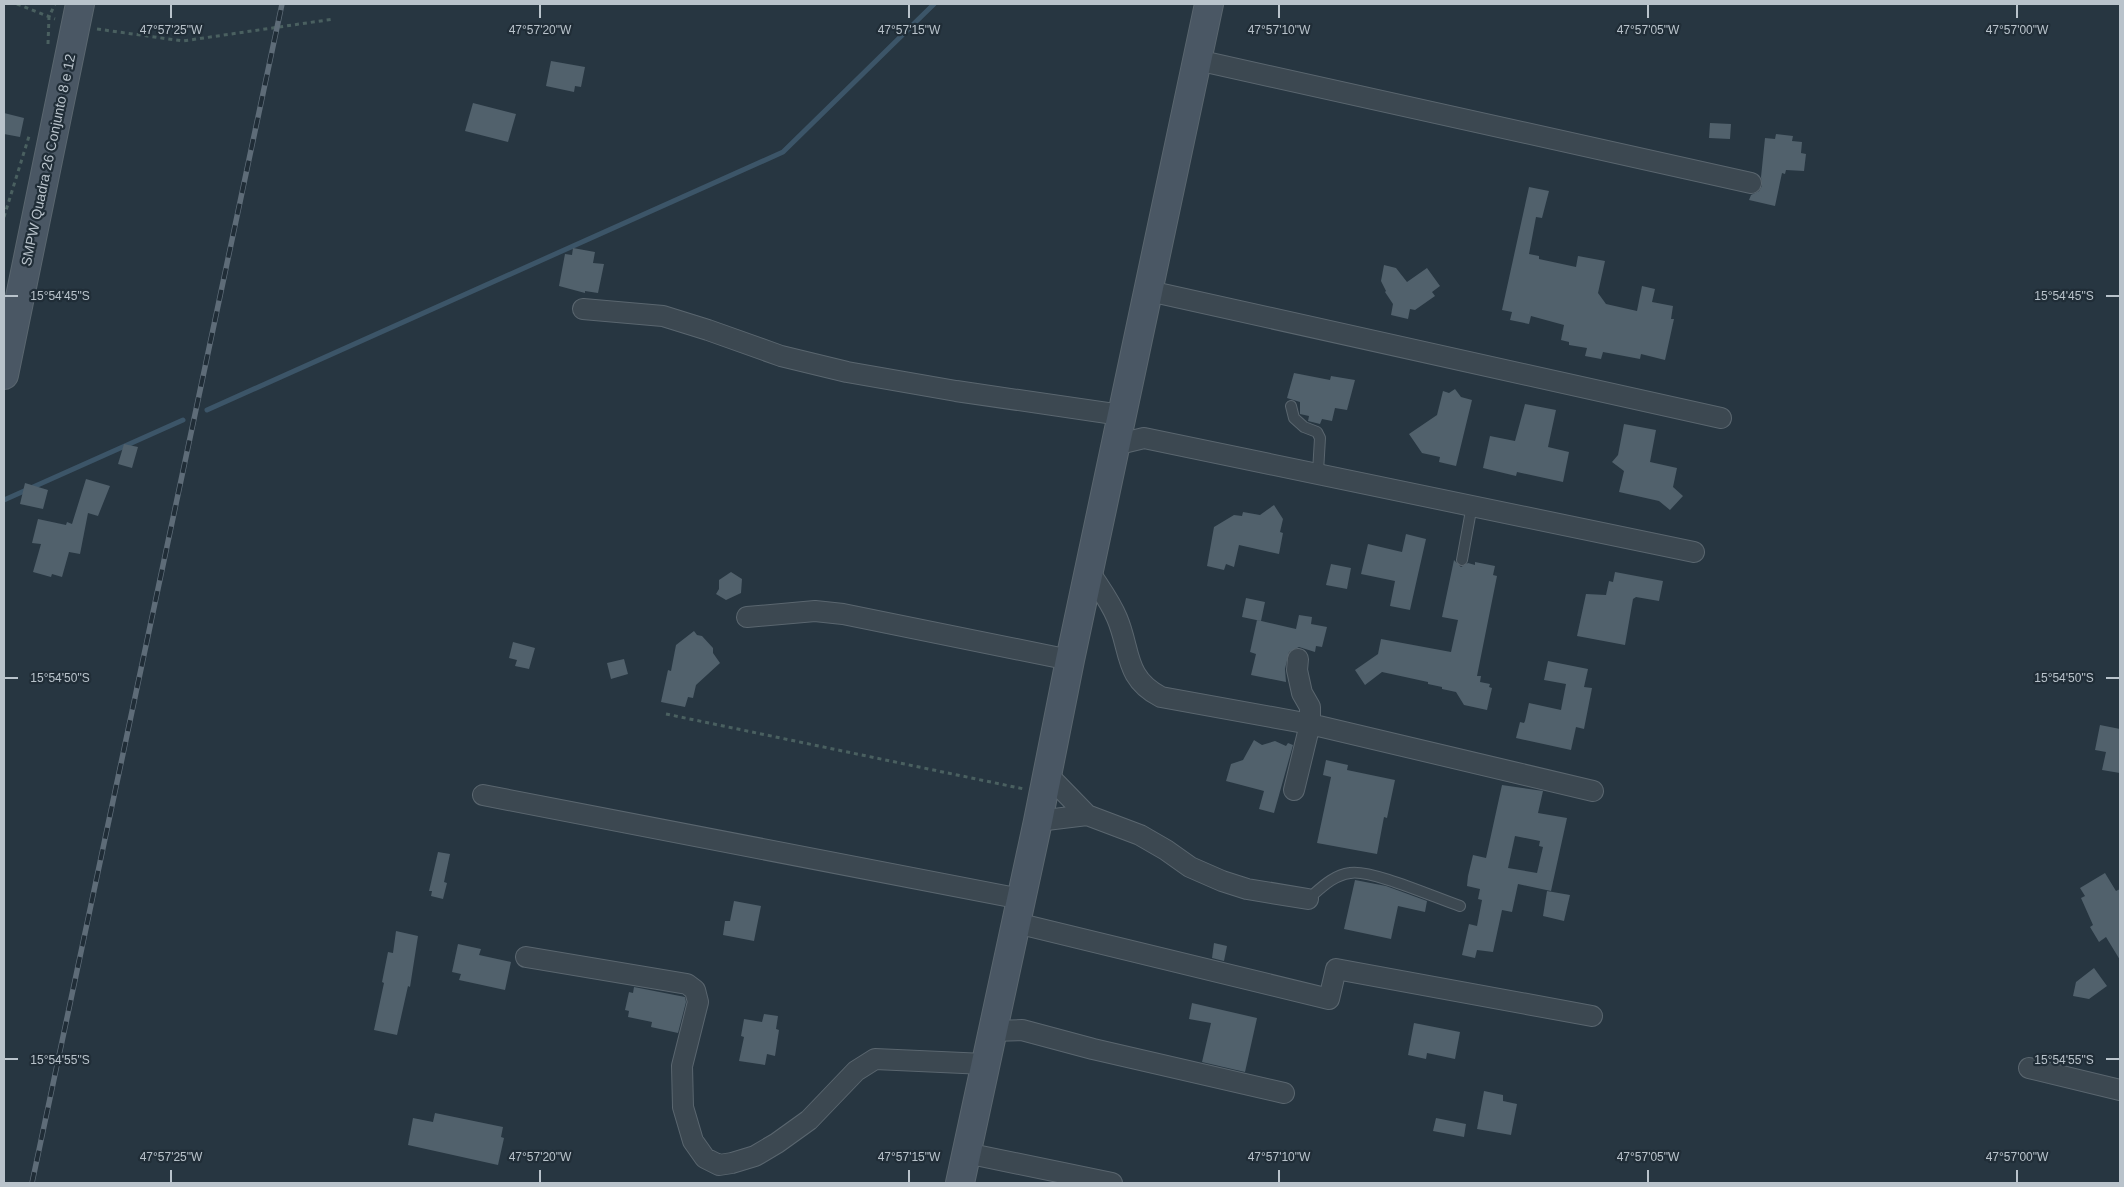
<svg xmlns="http://www.w3.org/2000/svg" width="2124" height="1187" viewBox="0 0 2124 1187" font-family="Helvetica,sans-serif">
<style>
.lines{fill:none;stroke-linecap:round;stroke-linejoin:round}
.stream{stroke:#3c5568;stroke-width:5}
.building{fill:#51616c;fill-rule:evenodd}
.lane-casing{stroke:#5a666f;stroke-width:12}
.street-casing{stroke:#5a666f;stroke-width:22}
.secondary-casing{stroke:#5a666f;stroke-width:30}
.path{stroke:#4a6060;stroke-width:3;stroke-dasharray:4 4;stroke-linecap:butt}
.lane{stroke:#3c4851;stroke-width:10}
.street{stroke:#3c4851;stroke-width:20}
.secondary{stroke:#4a5764;stroke-width:28}
.rail-casing{stroke:#5e6c78;stroke-width:5.5}
.rail{stroke:#202d37;stroke-width:4;stroke-dasharray:11;stroke-linecap:butt}
.ticks{fill:none;stroke:#b9c3cb;stroke-width:2}
.labels{text-anchor:middle;dominant-baseline:central;stroke-width:4.5;stroke-linejoin:round;paint-order:stroke}
.street-label{font-size:14px;fill:#b9c3cb;stroke:#202d37}
.ticks-label{font-size:12px;text-anchor:middle;fill:#b9c3cb;stroke:#202d37;stroke-width:4.5;stroke-linejoin:round;paint-order:stroke}
</style>
<rect width="100%" height="100%" fill="#273641"/>
<g class="lines">
<path class="stream" d="M207,410L783,152L934,4
M4,500L183,420"/>
</g>
<path class="building" d="M551,61L585,67L581,87L575,86L574,92L546,86Z
M473,103L516,114L508,142L465,131Z
M4,113L24,118L20,137L4,134Z
M1710,123L1731,124L1730,139L1709,138Z
M1776,134L1793,136L1792,141L1802,142L1801,153L1806,154L1804,171L1786,170L1785,174L1782,173L1775,206L1749,200L1751,195L1759,191L1762,186L1761,177L1765,138L1775,139Z
M1529,187L1549,191L1542,218L1536,217L1529,254L1539,256V259L1576,267L1578,256L1605,261L1598,293L1606,304L1637,311L1642,286L1655,289L1652,302L1673,306L1671,319H1674L1665,360L1641,354L1640,359L1603,352L1601,359L1585,356L1587,348L1569,345V342L1561,340L1564,325L1531,316L1529,324L1510,320L1512,312L1502,310Z
M573,248L595,252L593,263L604,264L598,293L585,291V293L559,286L565,254L572,255Z
M1384,265L1396,268L1407,282L1427,268L1440,286L1432,292L1435,296L1415,310L1410,309L1408,319L1391,315L1393,304L1385,292L1386,291L1381,281Z
M1294,373L1330,380L1331,376L1355,380L1347,410L1335,408L1332,421L1322,419L1320,424L1308,421L1309,416L1300,414V402L1287,398Z
M1455,389L1461,397L1472,400L1456,466L1439,462L1440,457L1422,453L1409,434L1437,415L1443,391L1449,393Z
M1525,404L1556,410L1548,447L1569,452L1563,482L1517,472L1516,476L1483,468L1490,436L1515,441Z
M1624,424L1656,430L1650,462L1677,468L1673,487L1683,496L1670,510L1659,501L1619,492L1624,471L1612,462L1618,455Z
M124,444L138,447L132,468L118,464Z
M86,479L110,486L98,516L88,513L80,554L69,552L62,577L52,574L51,577L33,572L41,544L32,543L38,519L66,525L67,522L72,524Z
M25,483L48,490L43,509L20,504Z
M1274,505L1283,519L1280,532L1283,533L1279,554L1239,545L1234,567L1226,564L1224,570L1207,566L1214,527L1234,515L1242,516L1243,512L1260,515Z
M1406,534L1426,539L1410,610L1390,606L1395,581L1361,574L1368,544L1402,552Z
M1454,560L1461,567L1468,563L1475,565V562L1495,566L1493,575L1497,576L1477,676H1481L1480,682L1490,684L1489,687L1492,688L1487,710L1464,705L1456,692L1442,689V687L1428,684V682L1382,672L1365,685L1355,670L1378,654L1381,639L1451,652L1458,620L1442,617Z
M1331,564L1351,568L1347,589L1326,585Z
M731,572L742,579L741,593L726,600L716,594L719,589V580Z
M1615,572L1663,581L1659,601L1636,597L1633,599L1625,645L1577,636L1586,594L1606,595L1609,581L1613,582Z
M1246,598L1265,602L1261,621L1242,617Z
M1299,615L1312,617L1311,624L1327,627L1322,647L1316,646L1315,652L1299,647L1289,652L1285,669L1286,682L1251,675L1256,654L1250,652L1257,620L1296,629Z
M694,631L697,635L702,636L713,648V653L720,663L696,685L693,698L688,697L685,707L661,702L668,670L671,671L676,645Z
M513,642L535,648L529,669L515,666L517,660L509,658Z
M624,659L628,674L611,679L607,663Z
M1548,661L1588,669L1584,687L1592,688L1584,729L1576,727L1571,750L1516,738L1520,722L1524,723L1525,721L1529,703L1561,710L1566,684L1544,680Z
M2100,725L2120,729V773L2102,770L2106,752L2095,750Z
M1254,740L1262,745L1275,741L1286,746L1288,743L1293,745L1274,813L1259,809L1264,791L1226,781L1231,764L1243,760Z
M1326,760L1348,765L1347,770L1395,780L1387,818L1384,817L1377,854L1317,843L1331,777L1323,775Z
M1502,785L1543,791L1538,813L1567,818L1551,891L1518,884L1512,912L1502,910L1493,952L1477,950L1475,958L1462,955L1469,924L1477,926L1482,900L1478,899L1480,889L1467,886L1468,876L1473,855L1486,858ZM1515,836L1540,841L1539,846L1543,847L1537,873L1508,868Z
M438,852L450,854L444,882L447,883L443,899L431,896L432,891H429Z
M2105,873L2116,891L2120,889V960L2106,937L2099,942L2090,927L2093,925L2081,898L2085,896L2080,888Z
M1355,880L1386,886L1427,901L1425,912L1398,906L1391,939L1344,929Z
M1547,891L1570,895L1564,921L1543,916Z
M734,901L761,906L754,941L723,935L725,921H730Z
M396,931L418,936L410,987L408,986L397,1035L374,1030L384,983L382,982L388,952L393,953Z
M1214,943L1227,946L1224,961L1212,958Z
M458,944L481,949L479,955L511,962L505,990L459,980L461,974L452,972Z
M2094,968L2107,986L2089,999L2073,996L2076,982Z
M634,987L685,997L686,1002L678,1033L651,1027L652,1022L628,1017L629,1011L625,1010L629,992L633,993Z
M1192,1003L1257,1018L1245,1072L1202,1062L1211,1023L1189,1019Z
M764,1014L778,1016L776,1029L779,1030L775,1056L767,1054L765,1065L739,1061L744,1037L741,1036L744,1019L762,1022Z
M1414,1023L1460,1032L1455,1059L1427,1053L1426,1059L1408,1055Z
M1484,1091L1503,1095V1101L1517,1104L1511,1135L1477,1129Z
M435,1113L503,1127L501,1137L504,1138L498,1165L408,1145L413,1118L433,1122Z
M1436,1118L1466,1124L1464,1137L1433,1131Z"/>
<g class="lines">
<g class="lane-casing">
<path id="lane" d="M1291,406L1294,418L1304,427L1317,432L1320,438L1318,472
M1462,560L1472,505
M1308,899C1320,889 1333,875 1350,873C1371,869 1436,898 1460,906"/>
</g>
<g class="street-casing">
<path id="street" d="M1197,60L1751,183
M1149,291L1721,418
M583,309L663,316L708,330L781,356L847,372L956,391L1121,415
M1115,445L1144,438L1694,552
M1089,571C1099,587 1110,601 1117,618C1131,651 1124,678 1161,697L1310,724L1593,791
M747,617L815,611L843,614L1070,660
M1048,775L1087,815L1140,835L1166,850L1190,867L1222,881L1247,889L1308,899
M1294,790L1310,724V707L1302,693L1297,670L1298,659
M483,795L1021,899
M1038,821L1087,815
M1016,923L1329,999L1336,969L1592,1016
M526,957L687,984L695,990L698,1002L682,1066L683,1107L693,1141L705,1158L719,1165L732,1163L755,1156L777,1143L809,1120L856,1071L875,1059L985,1064
M992,1031L1022,1030L1093,1049L1284,1093
M2029,1068L2120,1090
M966,1153L1112,1183"/>
</g>
<g class="secondary-casing">
<path id="secondary" d="M4,375L80,4
M960,1183L1038,821L1070,660L1209,4"/>
</g>
<path class="path" d="M17,4L55,19
M97,29L183,41L334,19
M48,44L49,17L55,4
M4,217L30,133
M666,714L1024,789"/>
<use href="#lane" class="lane"/>
<use href="#street" class="street"/>
<use href="#secondary" class="secondary"/>
<g class="rail-casing">
<path id="rail" d="M32,1183L282,4"/>
</g>
<use href="#rail" class="rail"/>
</g>
<path class="ticks" d="M171,5V18M540,5V18M909,5V18M1279,5V18M1648,5V18M2017,5V18M5,296H18M2106,296H2119M5,678H18M2106,678H2119M5,1059H18M2106,1059H2119M171,1170V1182M540,1170V1182M909,1170V1182M1279,1170V1182M1648,1170V1182M2017,1170V1182"/>
<g class="labels">
<g class="street-label">
<text transform="translate(48 160) rotate(-78)">SMPW Quadra 26 Conjunto 8 e 12</text>
</g>
</g>
<g class="ticks-label">
<text x="171" y="34">47°57'25"W</text>
<text x="540" y="34">47°57'20"W</text>
<text x="909" y="34">47°57'15"W</text>
<text x="1279" y="34">47°57'10"W</text>
<text x="1648" y="34">47°57'05"W</text>
<text x="2017" y="34">47°57'00"W</text>
<text x="60" y="300">15°54'45"S</text>
<text x="2064" y="300">15°54'45"S</text>
<text x="60" y="682">15°54'50"S</text>
<text x="2064" y="682">15°54'50"S</text>
<text x="60" y="1064">15°54'55"S</text>
<text x="2064" y="1064">15°54'55"S</text>
<text x="171" y="1161">47°57'25"W</text>
<text x="540" y="1161">47°57'20"W</text>
<text x="909" y="1161">47°57'15"W</text>
<text x="1279" y="1161">47°57'10"W</text>
<text x="1648" y="1161">47°57'05"W</text>
<text x="2017" y="1161">47°57'00"W</text>
</g>
<rect width="2124" height="1187" fill="none" stroke="#b9c3cb" stroke-width="10"/>
</svg>
